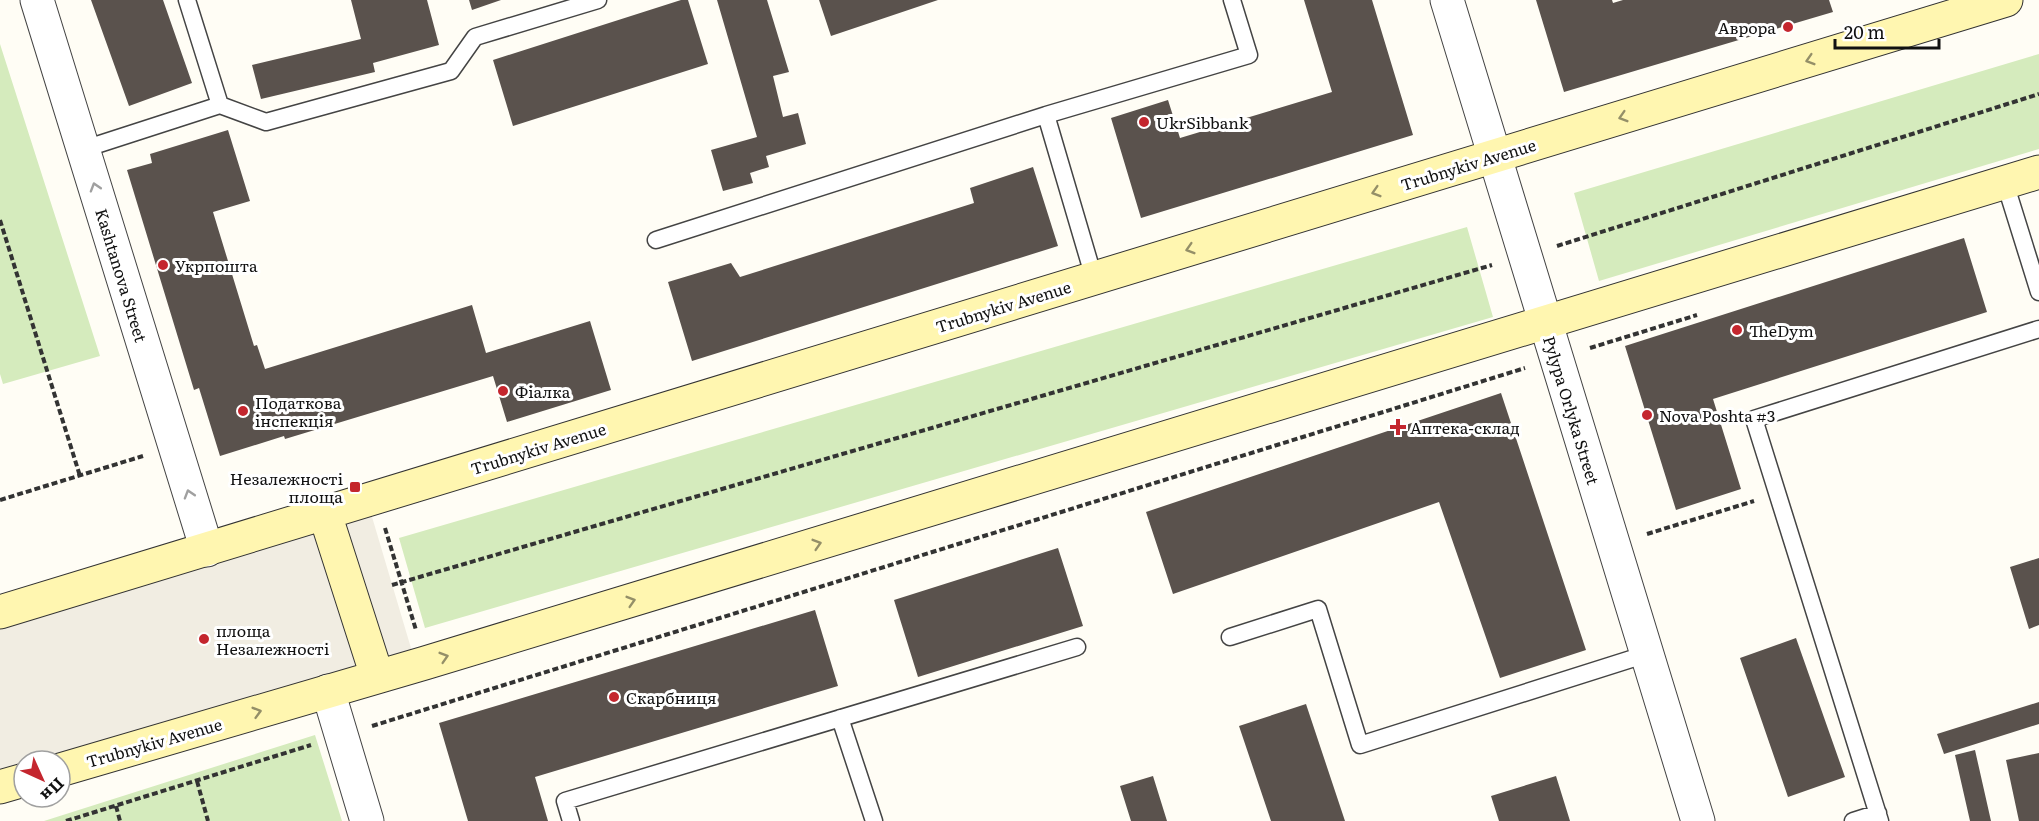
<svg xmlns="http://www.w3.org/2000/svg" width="2039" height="821" viewBox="0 0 2039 821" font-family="Literata,serif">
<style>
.green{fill:#d5ebbd}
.plaza{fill:#f1ede2}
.building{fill:#5a524d}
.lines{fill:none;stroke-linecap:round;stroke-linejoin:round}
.service-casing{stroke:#444;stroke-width:19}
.minor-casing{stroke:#444;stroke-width:35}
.secondary-casing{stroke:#333;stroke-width:35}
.path{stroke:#333;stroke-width:4;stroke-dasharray:6 3;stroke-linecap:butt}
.service{stroke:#fff;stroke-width:16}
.minor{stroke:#fff;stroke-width:33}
.secondary{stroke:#fff6b0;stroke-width:33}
.oneway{stroke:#948f68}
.oneway2{stroke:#a0a0a0}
.poi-dot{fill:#c4262e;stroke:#fff;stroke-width:2}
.labels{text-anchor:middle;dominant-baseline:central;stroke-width:6;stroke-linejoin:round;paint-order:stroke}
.poi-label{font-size:16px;fill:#111;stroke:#fff;text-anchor:start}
.street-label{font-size:16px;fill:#111;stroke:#fff}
</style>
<rect width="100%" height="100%" fill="#fffdf5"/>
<path class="green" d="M0,44L100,356L3,384L0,374Z
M2039,54V149L1599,281L1574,193Z
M1467,227L1493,317L425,628L399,538Z
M315,735L342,821H44Z"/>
<path class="plaza" d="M367,500L416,665L60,761H24V780L0,787V612Z"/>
<path class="building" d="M91,0H163L192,83L129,106Z
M351,0H427L439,45L373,63L375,72L261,99L252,65L361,39Z
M469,0H501L472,10Z
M681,0H688L708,64L513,126L493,60Z
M717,0H767L789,72L773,76L783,117L798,113L806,144L766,156L769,167L750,173L753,183L723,191L711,150L757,137Z
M819,0H938L831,36Z
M1304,0H1372L1413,135L1141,218L1111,118L1168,100L1180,138L1332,92Z
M1536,0H1612L1613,3L1623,0H1829L1833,12L1564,92Z
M228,130L250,201L213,212L254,346L257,345L265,369L472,305L486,353L590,321L611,390L507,422L493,376L285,439L284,436L220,456L199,388L194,390L127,170L152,163L150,154Z
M1033,167L1058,246L692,361L668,282L731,263L740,277L974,203L970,188Z
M1964,238L1987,312L1713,399L1741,489L1676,510L1625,346Z
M1501,393L1586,650L1500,678L1439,502L1173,594L1146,512Z
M1058,548L1083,626L918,677L894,600Z
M2039,558V625L2029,629L2010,567Z
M815,610L838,686L535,777L548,821H468L439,723Z
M1796,638L1845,777L1788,797L1740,658Z
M2039,702V724L1944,754L1937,734Z
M1306,704L1345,821H1271L1239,726Z
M1975,750L1991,821H1970L1955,755Z
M2039,753V821H2019L2006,760Z
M1153,776L1167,821H1131L1120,786Z
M1556,776L1570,821H1499L1491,796Z"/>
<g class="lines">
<g class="service-casing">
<path id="service" d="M187,0L220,105
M1046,115L1094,278
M84,149L220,105L266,122L451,71L475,37L598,0
M2005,183L2039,292
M656,240L1046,115L1249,55L1232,0
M1230,637L1318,609L1360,745L1647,654
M840,718L874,821
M571,821L565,801L1077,647
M1853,821L1878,813
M1880,821L1754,419L2039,329"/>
</g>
<g class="minor-casing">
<path id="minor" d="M37,0L207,550
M1447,0L1698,821
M328,691L367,821"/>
</g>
<g class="secondary-casing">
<path id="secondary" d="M325,514L377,676
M0,612L2006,0
M60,770L425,663L2039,172
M0,787L24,780"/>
</g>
<path class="path" d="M0,220L80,476
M1557,246L2039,94
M1590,348L1697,315
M0,500L143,456
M385,528L416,630
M1647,534L1754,501
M392,585L1492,265
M372,726L1525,368
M197,781L208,821
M116,806L120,821
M66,821L311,745"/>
<use href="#service" class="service"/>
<use href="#minor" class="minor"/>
<use href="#secondary" class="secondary"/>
</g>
<defs><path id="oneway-chevron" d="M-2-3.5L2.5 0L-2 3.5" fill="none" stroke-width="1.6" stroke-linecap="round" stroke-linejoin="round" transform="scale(1.5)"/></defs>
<g class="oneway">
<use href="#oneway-chevron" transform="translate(1810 60) rotate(163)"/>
<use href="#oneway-chevron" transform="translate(1623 117) rotate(163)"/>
<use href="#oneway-chevron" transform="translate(1376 192) rotate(163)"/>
<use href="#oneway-chevron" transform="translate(1190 249) rotate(163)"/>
<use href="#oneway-chevron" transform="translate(817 544) rotate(-17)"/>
<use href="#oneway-chevron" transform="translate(631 601) rotate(-17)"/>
<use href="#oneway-chevron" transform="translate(444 657) rotate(-17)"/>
<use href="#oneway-chevron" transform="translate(257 712) rotate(-16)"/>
</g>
<g class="oneway2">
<use href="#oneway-chevron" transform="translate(95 187) rotate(-107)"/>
<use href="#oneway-chevron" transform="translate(189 494) rotate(-107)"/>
</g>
<g class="poi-dot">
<circle cx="1788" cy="27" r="6"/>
<circle cx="1144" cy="122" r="6"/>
<circle cx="163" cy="265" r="6"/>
<circle cx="1737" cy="330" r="6"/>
<circle cx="503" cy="391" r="6"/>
<circle cx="243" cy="411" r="6"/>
<circle cx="1647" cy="415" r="6"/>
<path d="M1395 418h6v6h6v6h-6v6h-6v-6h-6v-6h6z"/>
<rect x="349" y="481" width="12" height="12" rx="3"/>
<circle cx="204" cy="639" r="6"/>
<circle cx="614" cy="697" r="6"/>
</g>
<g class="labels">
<g class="poi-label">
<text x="1776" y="27" text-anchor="end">Аврора</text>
<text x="1156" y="122">UkrSibbank</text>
<text x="175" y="265">Укрпошта</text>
<text x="1749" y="330">TheDym</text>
<text x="515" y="391">Фіалка</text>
<text x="255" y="402">Податкова<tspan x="255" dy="18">інспекція</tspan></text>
<text x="1659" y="415">Nova Poshta #3</text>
<text x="1410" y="427">Аптека-склад</text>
<text x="343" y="478" text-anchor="end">Незалежності<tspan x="343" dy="18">площа</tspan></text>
<text x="216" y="630">площа<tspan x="216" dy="18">Незалежності</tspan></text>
<text x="626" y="697">Скарбниця</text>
</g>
<g class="street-label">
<text transform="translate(1468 164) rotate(-17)">Trubnykiv Avenue</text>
<text transform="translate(122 275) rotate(73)">Kashtanova Street</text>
<text transform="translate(1003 306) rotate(-17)">Trubnykiv Avenue</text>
<text transform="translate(1572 410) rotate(73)">Pylypa Orlyka Street</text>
<text transform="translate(538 448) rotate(-17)">Trubnykiv Avenue</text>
<text transform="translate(154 742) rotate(-16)">Trubnykiv Avenue</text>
</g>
</g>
<g transform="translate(42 779) rotate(135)"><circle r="28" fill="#ffffff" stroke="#a0a0a0" stroke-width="1.5"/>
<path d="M0-4.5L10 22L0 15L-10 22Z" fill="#c4262e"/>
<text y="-9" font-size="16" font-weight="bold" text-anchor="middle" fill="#111111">Пн</text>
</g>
<path d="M1835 39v9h104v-9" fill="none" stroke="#111111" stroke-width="3"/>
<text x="1844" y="39" font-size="18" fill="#111111" stroke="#ffffff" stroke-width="4.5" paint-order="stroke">20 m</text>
</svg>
